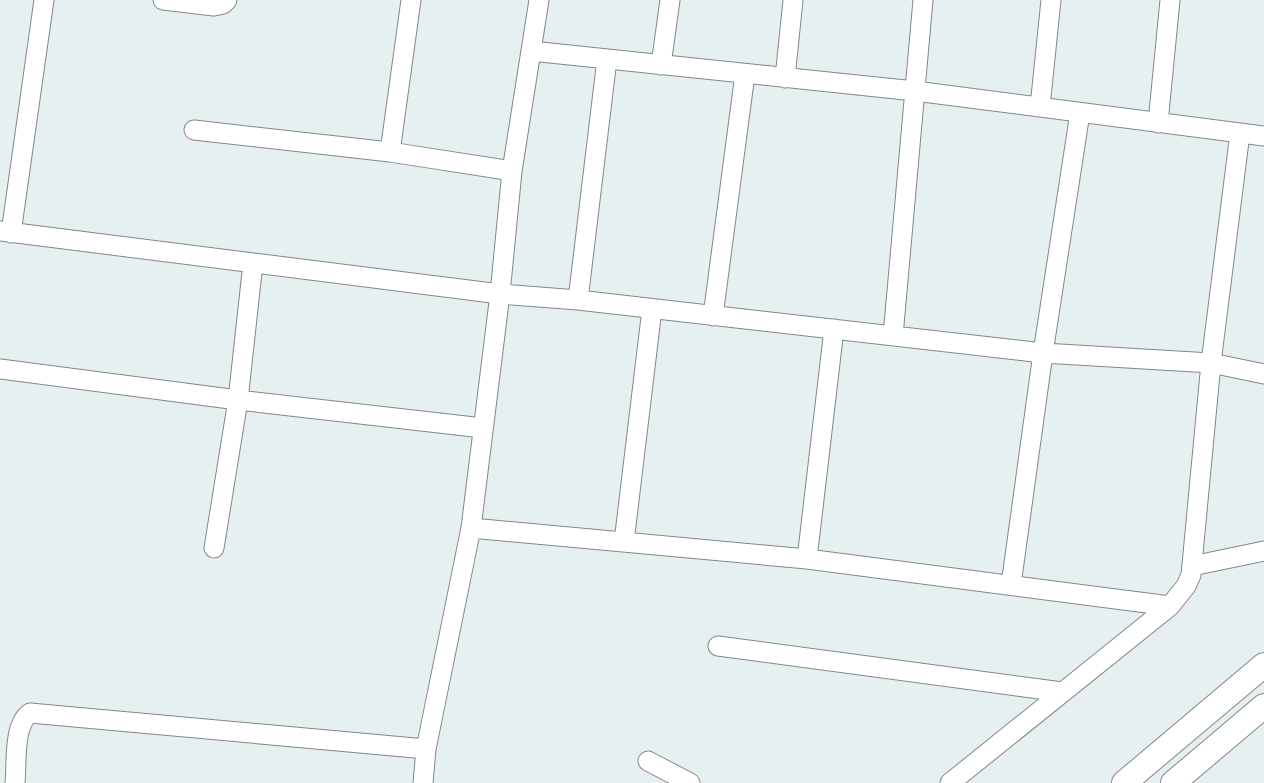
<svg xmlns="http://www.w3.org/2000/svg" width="1264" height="783" viewBox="0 0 1264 783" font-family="Merriweather,serif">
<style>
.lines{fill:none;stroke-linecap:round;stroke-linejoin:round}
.minor-casing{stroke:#808889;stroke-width:21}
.tertiary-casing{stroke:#808889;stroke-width:26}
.minor{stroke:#fff;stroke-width:19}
.tertiary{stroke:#fff;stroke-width:24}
</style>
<rect width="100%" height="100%" fill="#e7f0f1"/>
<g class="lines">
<g class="minor-casing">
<path id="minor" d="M163,0L214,6L223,4L227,0
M531,51L915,91L1264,136
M661,65L670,0
M785,78L793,0
M1040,107L1051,0
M1158,123L1170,0
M194,130L390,152L512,171
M390,152L411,0
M0,231L500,294L578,300L1043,353L1211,363L1264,374
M11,233L44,0
M578,300L607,59
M713,316L745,74
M893,336L923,0
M0,369L238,400L483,428
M471,528L807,559L1170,606
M624,542L652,309
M214,548L238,400L253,263
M807,559L834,329
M1192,566L1264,551
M1011,585L1043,353L1080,113
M718,646L1062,692
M648,761L690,783
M15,783C17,763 13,725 30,713L426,749
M423,783L426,749L471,528L500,294L512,171L539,0
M950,783L1170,606L1186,586L1191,575L1211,363L1240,133"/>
</g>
<g class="tertiary-casing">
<path id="tertiary" d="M1124,783L1264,665
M1173,783L1264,706"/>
</g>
<use href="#minor" class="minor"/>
<use href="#tertiary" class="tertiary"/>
</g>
</svg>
